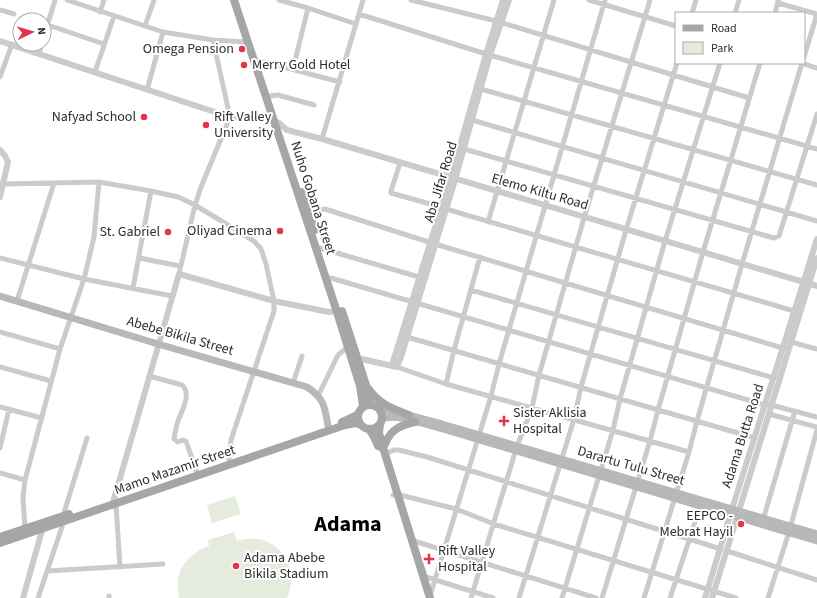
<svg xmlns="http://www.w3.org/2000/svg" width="817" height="598" viewBox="0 0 817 598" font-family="'Source Sans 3',sans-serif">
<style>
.green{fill:#e5ebdd}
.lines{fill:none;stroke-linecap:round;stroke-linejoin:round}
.minor{stroke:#cbcbcb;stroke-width:5}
.tertiary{stroke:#cbcbcb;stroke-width:6}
.secondary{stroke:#b8b8b8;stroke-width:7}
.primary{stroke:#a6a6a6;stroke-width:8}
.poi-dot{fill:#df374a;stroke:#fff;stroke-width:1.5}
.labels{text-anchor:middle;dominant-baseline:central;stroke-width:4;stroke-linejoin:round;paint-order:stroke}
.poi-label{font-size:14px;fill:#2e2e2e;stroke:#fff;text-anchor:end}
.street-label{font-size:14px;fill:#2e2e2e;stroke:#fff}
.town-label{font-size:22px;font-weight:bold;fill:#000;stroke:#fff}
</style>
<rect width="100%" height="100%" fill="#fff"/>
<path class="green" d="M235,496L241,514L212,523L207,505Z
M234,532L237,541C244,539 251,538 258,539C286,544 298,574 287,598H179C174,572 185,555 209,546L208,540Z"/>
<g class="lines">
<path class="minor" d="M67,0L163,32L213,40L247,42
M279,0L308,8L356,24
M411,0L496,21L749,98
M589,0L676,26
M778,3L817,14
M0,10L14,14
M100,12L104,0
M692,13L696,0
M735,13L739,0
M775,13L778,1
M359,14L486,54L817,149
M48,25L104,44
M145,26L154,0
M44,36L55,0
M39,53L42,44
M804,57L817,14
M253,59L340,82
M801,63L817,68
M293,69L308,8
M95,72L114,16
M0,77L12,44
M481,89L817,185
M147,90L163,32
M270,96L278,95L314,105
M472,120L817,221
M322,139L363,0
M464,149L774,238L779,236L817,114
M400,163L391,191V193L441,207
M0,183L4,184L99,182L151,191L178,197L195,205L254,241L261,249L266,264L274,301V311L231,440L229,460L230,465
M446,209L794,311
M307,212L325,209L435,244L786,349
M488,222L554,0
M320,248L419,277
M0,258L84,279L172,296
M139,258L180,266
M179,274L195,205L201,187L230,117L213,40
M331,278L765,405H771L817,417
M133,288L151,191
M471,290L774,378
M17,301L54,183
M0,332L60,349
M407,337L755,438
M791,342L817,349
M0,367L51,381
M397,367L446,384L689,452
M149,376L182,385C192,394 182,410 178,421C176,427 175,433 174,439L178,442L183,440L186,441L198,476
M293,383L302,356
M446,384L454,350L480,257
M318,396L338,355L350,345
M0,407L42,418
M769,414L817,427
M0,448L9,409
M385,454L394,450H399L427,457L721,549
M0,473L25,480
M393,495L396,494L456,509L494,524L736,598
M116,504L120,567
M63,516L87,438
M763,520L795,411
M25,528L23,498L25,480L60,349L84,279L94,237L99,182
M411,540L596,598
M727,551L817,580
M47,571L163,564
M423,576L493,598
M109,596V598
M430,596L491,396L499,364L605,0
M38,598L64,521
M471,598L517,446L532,408L539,375L584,218L650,0
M519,598L574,419L581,387L626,230L677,63
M562,598L613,430L620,399L665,241L720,63
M602,598L650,441L658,410L703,252L760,63
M644,598L689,452L697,421L742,264L802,63
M670,598L701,504
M768,598L789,532L817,430"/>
<path class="tertiary" d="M0,41L230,117L265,116L279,123L287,130L322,139L817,286
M0,150L5,156L8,162L0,197
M357,358L397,367L401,357L455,180L490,55L509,0
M392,365L453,170L486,54L503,0
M112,506L179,274L274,301L329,312L340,311
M23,598L43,527
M705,598L732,509L817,239
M712,598L817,258"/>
<path class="secondary" d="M0,296L158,344L307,387C324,398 325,407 328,426
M378,408L394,412
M404,414L442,424L817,534
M382,419C398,413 426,425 443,429L817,541"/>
<path class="primary" d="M234,0L337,312L360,386L363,406
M302,192L315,230
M342,311L366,385L370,404
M367,387C379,404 390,408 409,415
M358 417a12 12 0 1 1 24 0a12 12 0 1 1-24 0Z
M342,422L357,415
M380,424L379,433L385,454L430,598
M369,429L374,437L378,446
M383,449C389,431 397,426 415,422
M0,537L69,514
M0,543L345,425L355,423L359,424"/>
</g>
<g class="poi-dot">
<circle cx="242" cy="49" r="4"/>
<circle cx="244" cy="65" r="4"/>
<circle cx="144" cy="117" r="4"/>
<circle cx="206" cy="125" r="4"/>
<circle cx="280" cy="231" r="4"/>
<circle cx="168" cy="232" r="4"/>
<path d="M502 415h4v4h4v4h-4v4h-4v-4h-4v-4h4z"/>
<circle cx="741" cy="524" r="4"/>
<path d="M427 553h4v4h4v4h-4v4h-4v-4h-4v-4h4z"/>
<circle cx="236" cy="566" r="4"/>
</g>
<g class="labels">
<g class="poi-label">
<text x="234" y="49">Omega Pension</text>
<text x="252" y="65" text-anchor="start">Merry Gold Hotel</text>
<text x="136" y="117">Nafyad School</text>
<text x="214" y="117" text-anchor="start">Rift Valley<tspan x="214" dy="16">University</tspan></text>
<text x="272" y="231">Oliyad Cinema</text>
<text x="160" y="232">St. Gabriel</text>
<text x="513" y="413" text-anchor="start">Sister Aklisia<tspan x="513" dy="16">Hospital</tspan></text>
<text x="733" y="516">EEPCO -<tspan x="733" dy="16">Mebrat Hayil</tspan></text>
<text x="438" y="551" text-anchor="start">Rift Valley<tspan x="438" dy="16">Hospital</tspan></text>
<text x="244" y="558" text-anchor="start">Adama Abebe<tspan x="244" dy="16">Bikila Stadium</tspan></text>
</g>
<g class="street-label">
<text transform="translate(441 182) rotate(-73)">Aba Jifar Road</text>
<text transform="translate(540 192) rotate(16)">Elemo Kiltu Road</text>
<text transform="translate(313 198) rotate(72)">Nuho Gobana Street</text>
<text transform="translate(180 336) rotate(16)">Abebe Bikila Street</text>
<text transform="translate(743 436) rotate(-72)">Adama Butta Road</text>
<text transform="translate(631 466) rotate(16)">Darartu Tulu Street</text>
<text transform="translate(175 470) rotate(-19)">Mamo Mazamir Street</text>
</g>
<g class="town-label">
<text x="348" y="524">Adama</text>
</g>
</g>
<rect x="675" y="12" width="130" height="52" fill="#ffffff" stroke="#ababab"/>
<rect x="683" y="25" width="20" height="6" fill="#a6a6a6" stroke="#ababab"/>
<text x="711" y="32" font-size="12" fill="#2e2e2e">Road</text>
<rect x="683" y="42" width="20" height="12" fill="#e5ebdd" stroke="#ababab"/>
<text x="711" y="52" font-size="12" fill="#2e2e2e">Park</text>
<g transform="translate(32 32) rotate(85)"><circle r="19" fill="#ffffff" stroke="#ababab"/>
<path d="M0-3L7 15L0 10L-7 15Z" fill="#df374a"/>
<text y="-6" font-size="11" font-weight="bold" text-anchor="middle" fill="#2e2e2e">N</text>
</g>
</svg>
